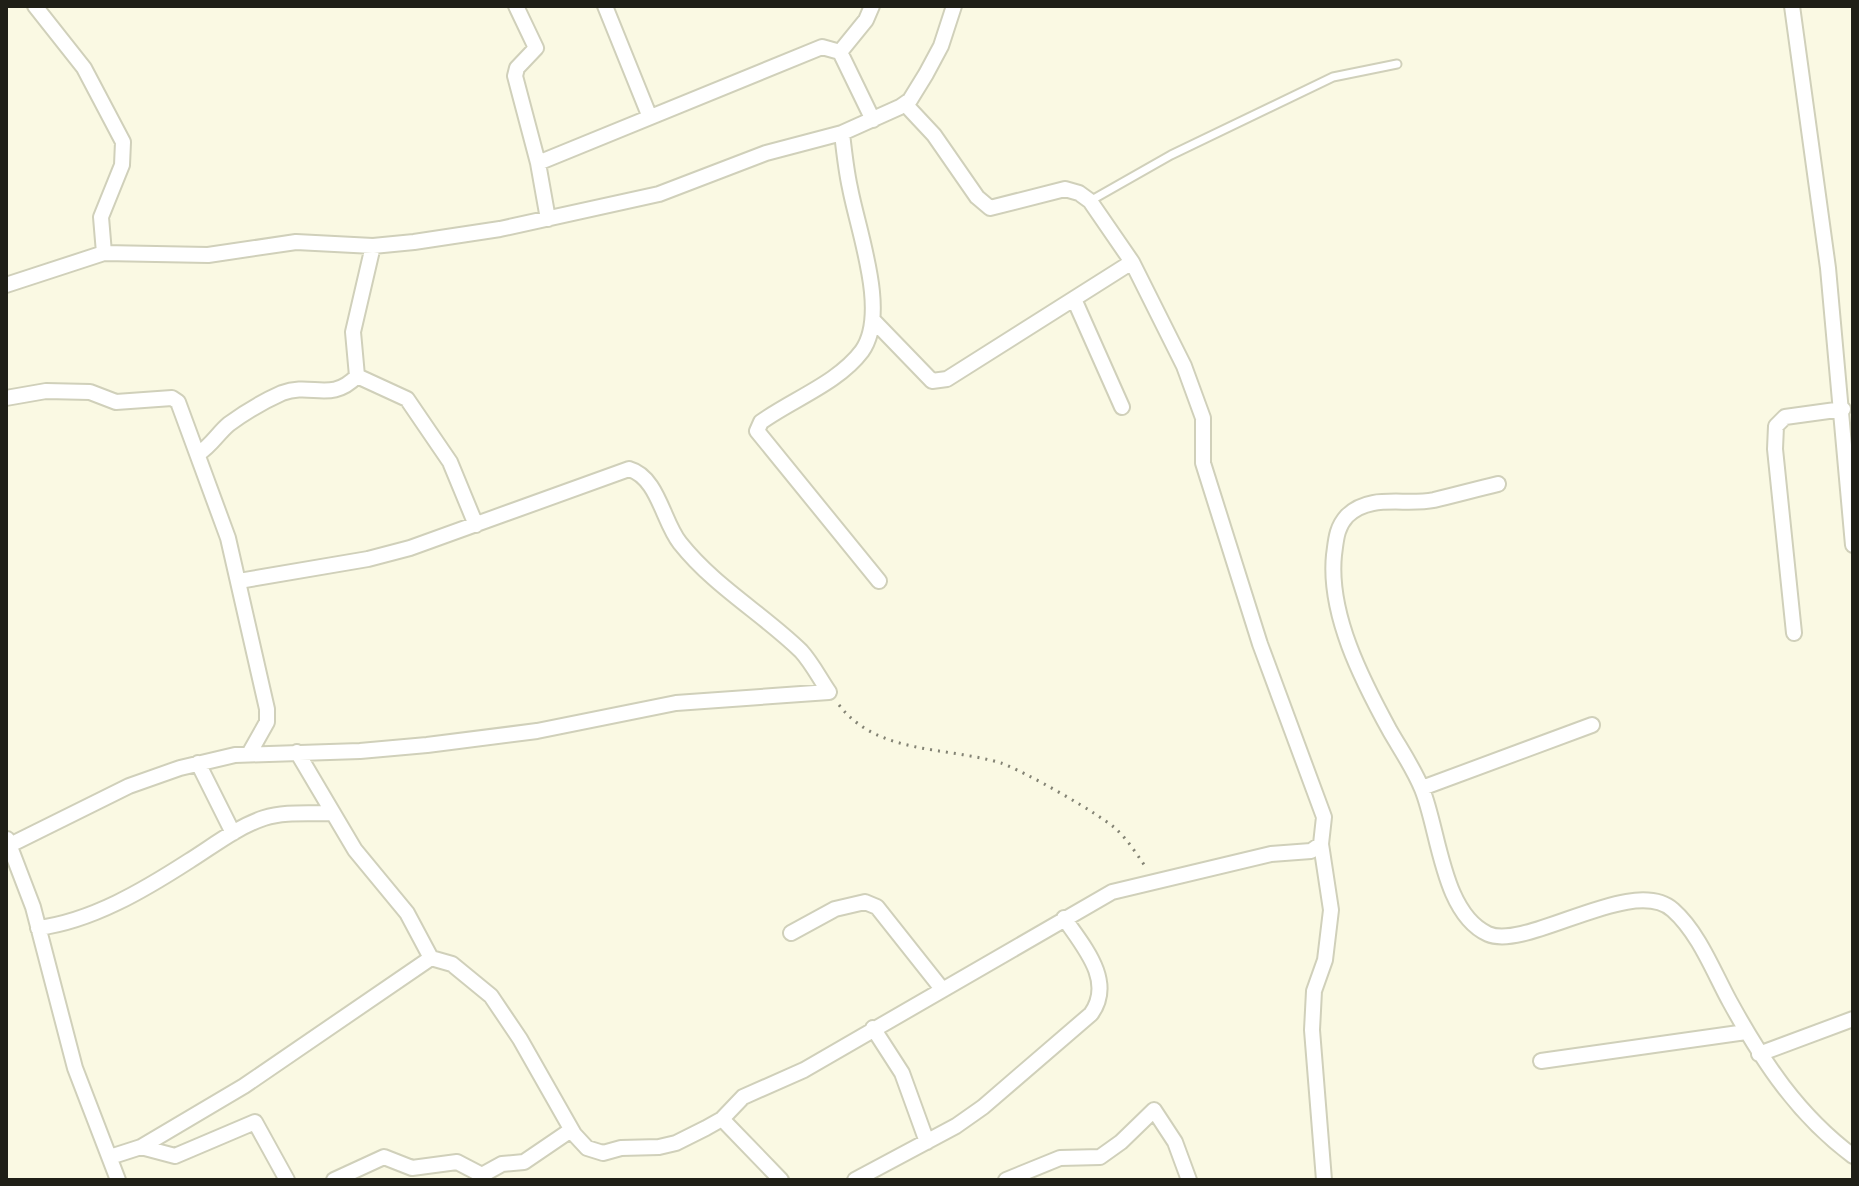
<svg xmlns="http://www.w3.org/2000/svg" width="1859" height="1186" viewBox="0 0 1859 1186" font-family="'Fira Sans',sans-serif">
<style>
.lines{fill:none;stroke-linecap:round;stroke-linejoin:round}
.lane-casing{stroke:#d0d0ba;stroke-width:11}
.street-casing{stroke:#d0d0ba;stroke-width:18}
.path{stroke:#838374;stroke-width:3;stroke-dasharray:2 6;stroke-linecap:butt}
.lane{stroke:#fff;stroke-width:7}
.street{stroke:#fff;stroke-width:14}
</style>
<rect width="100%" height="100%" fill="#faf9e3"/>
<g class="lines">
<g class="lane-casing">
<path id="lane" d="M1090,201L1171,155L1333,77L1397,64"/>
</g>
<g class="street-casing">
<path id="street" d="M35,6L84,68L123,142L122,165L101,217L104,253
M516,6L536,48L517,68L515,76L538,163L548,219
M605,6L649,115
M1792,6L1828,268L1853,545
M840,52L866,20L872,6
M842,133C844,151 846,170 850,188C858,231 889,313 862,351C838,383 793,399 761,422L757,431L879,581
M538,163L822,47L840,52L873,120
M6,285L104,253L208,255L296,242L373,246L414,242L500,229L659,194L766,153L842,133L900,107L910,100L926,74L941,46L954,6
M1074,299L1122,407
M873,320L932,381L947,379L1132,262
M357,376L407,399L450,462L476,525
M6,398L46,391L90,392L116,402L172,398L178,402L228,538L267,709V722L249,754
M198,454C212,445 218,433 229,424C244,413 264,401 282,393C312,382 331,403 357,376L353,332L373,246
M1498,484C1477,489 1455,495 1434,500C1405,506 1370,493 1347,516C1336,528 1336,541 1334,555C1328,614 1362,680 1390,731C1401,750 1414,769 1422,789C1439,830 1442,913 1488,934C1527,951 1633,874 1673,910C1699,933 1714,973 1730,1002C1763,1062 1798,1115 1853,1156
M239,581L368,559L410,548L629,469C658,477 663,522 680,543C715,587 762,613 801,651C812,663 820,679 829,692
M1794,633L1775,449L1776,426L1785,417L1843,409
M198,763L233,833
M1422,788L1592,725
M7,839L33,907L75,1068L118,1180
M1321,844L1331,910L1325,960L1314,991L1312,1030L1324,1180
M10,845L129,786L180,768L235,755L360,751L427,745L537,731L676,703L829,692
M38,928C92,921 144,890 189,861C213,846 237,827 264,818C285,811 310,814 332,813
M791,933L835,909L865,902L877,907L942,989
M431,958L452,964L491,996L520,1039L574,1134L587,1148L603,1153L621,1148L659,1147L676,1143L706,1128L722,1119L743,1097L804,1070L1112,892L1271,854L1311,851L1321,844L1324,817L1260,644L1203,463V418L1184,366L1132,262L1090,201L1079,193L1065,189L990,208L977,197L934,135L905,104
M873,1028L902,1073L927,1142
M1759,1054L1853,1019
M1541,1061L1746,1032
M722,1119L781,1180
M141,1147L175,1156L255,1122L287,1180
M110,1157L141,1147L244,1086L431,958L407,913L355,850L297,752
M334,1180L384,1157L412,1168L457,1162L482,1175L502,1164L524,1162L571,1130
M855,1180L956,1126L983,1107L1091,1014C1115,981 1083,946 1064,918
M1006,1180L1060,1158L1100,1157L1121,1142L1154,1110L1175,1142L1189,1180"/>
</g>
<path class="path" d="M839,705C878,755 944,746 1001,763C1022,770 1102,815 1117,830C1128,840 1138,856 1147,869"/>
<use href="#lane" class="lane"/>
<use href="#street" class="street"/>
</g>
<rect width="1859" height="1186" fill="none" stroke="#1f1f17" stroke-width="16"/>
</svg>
